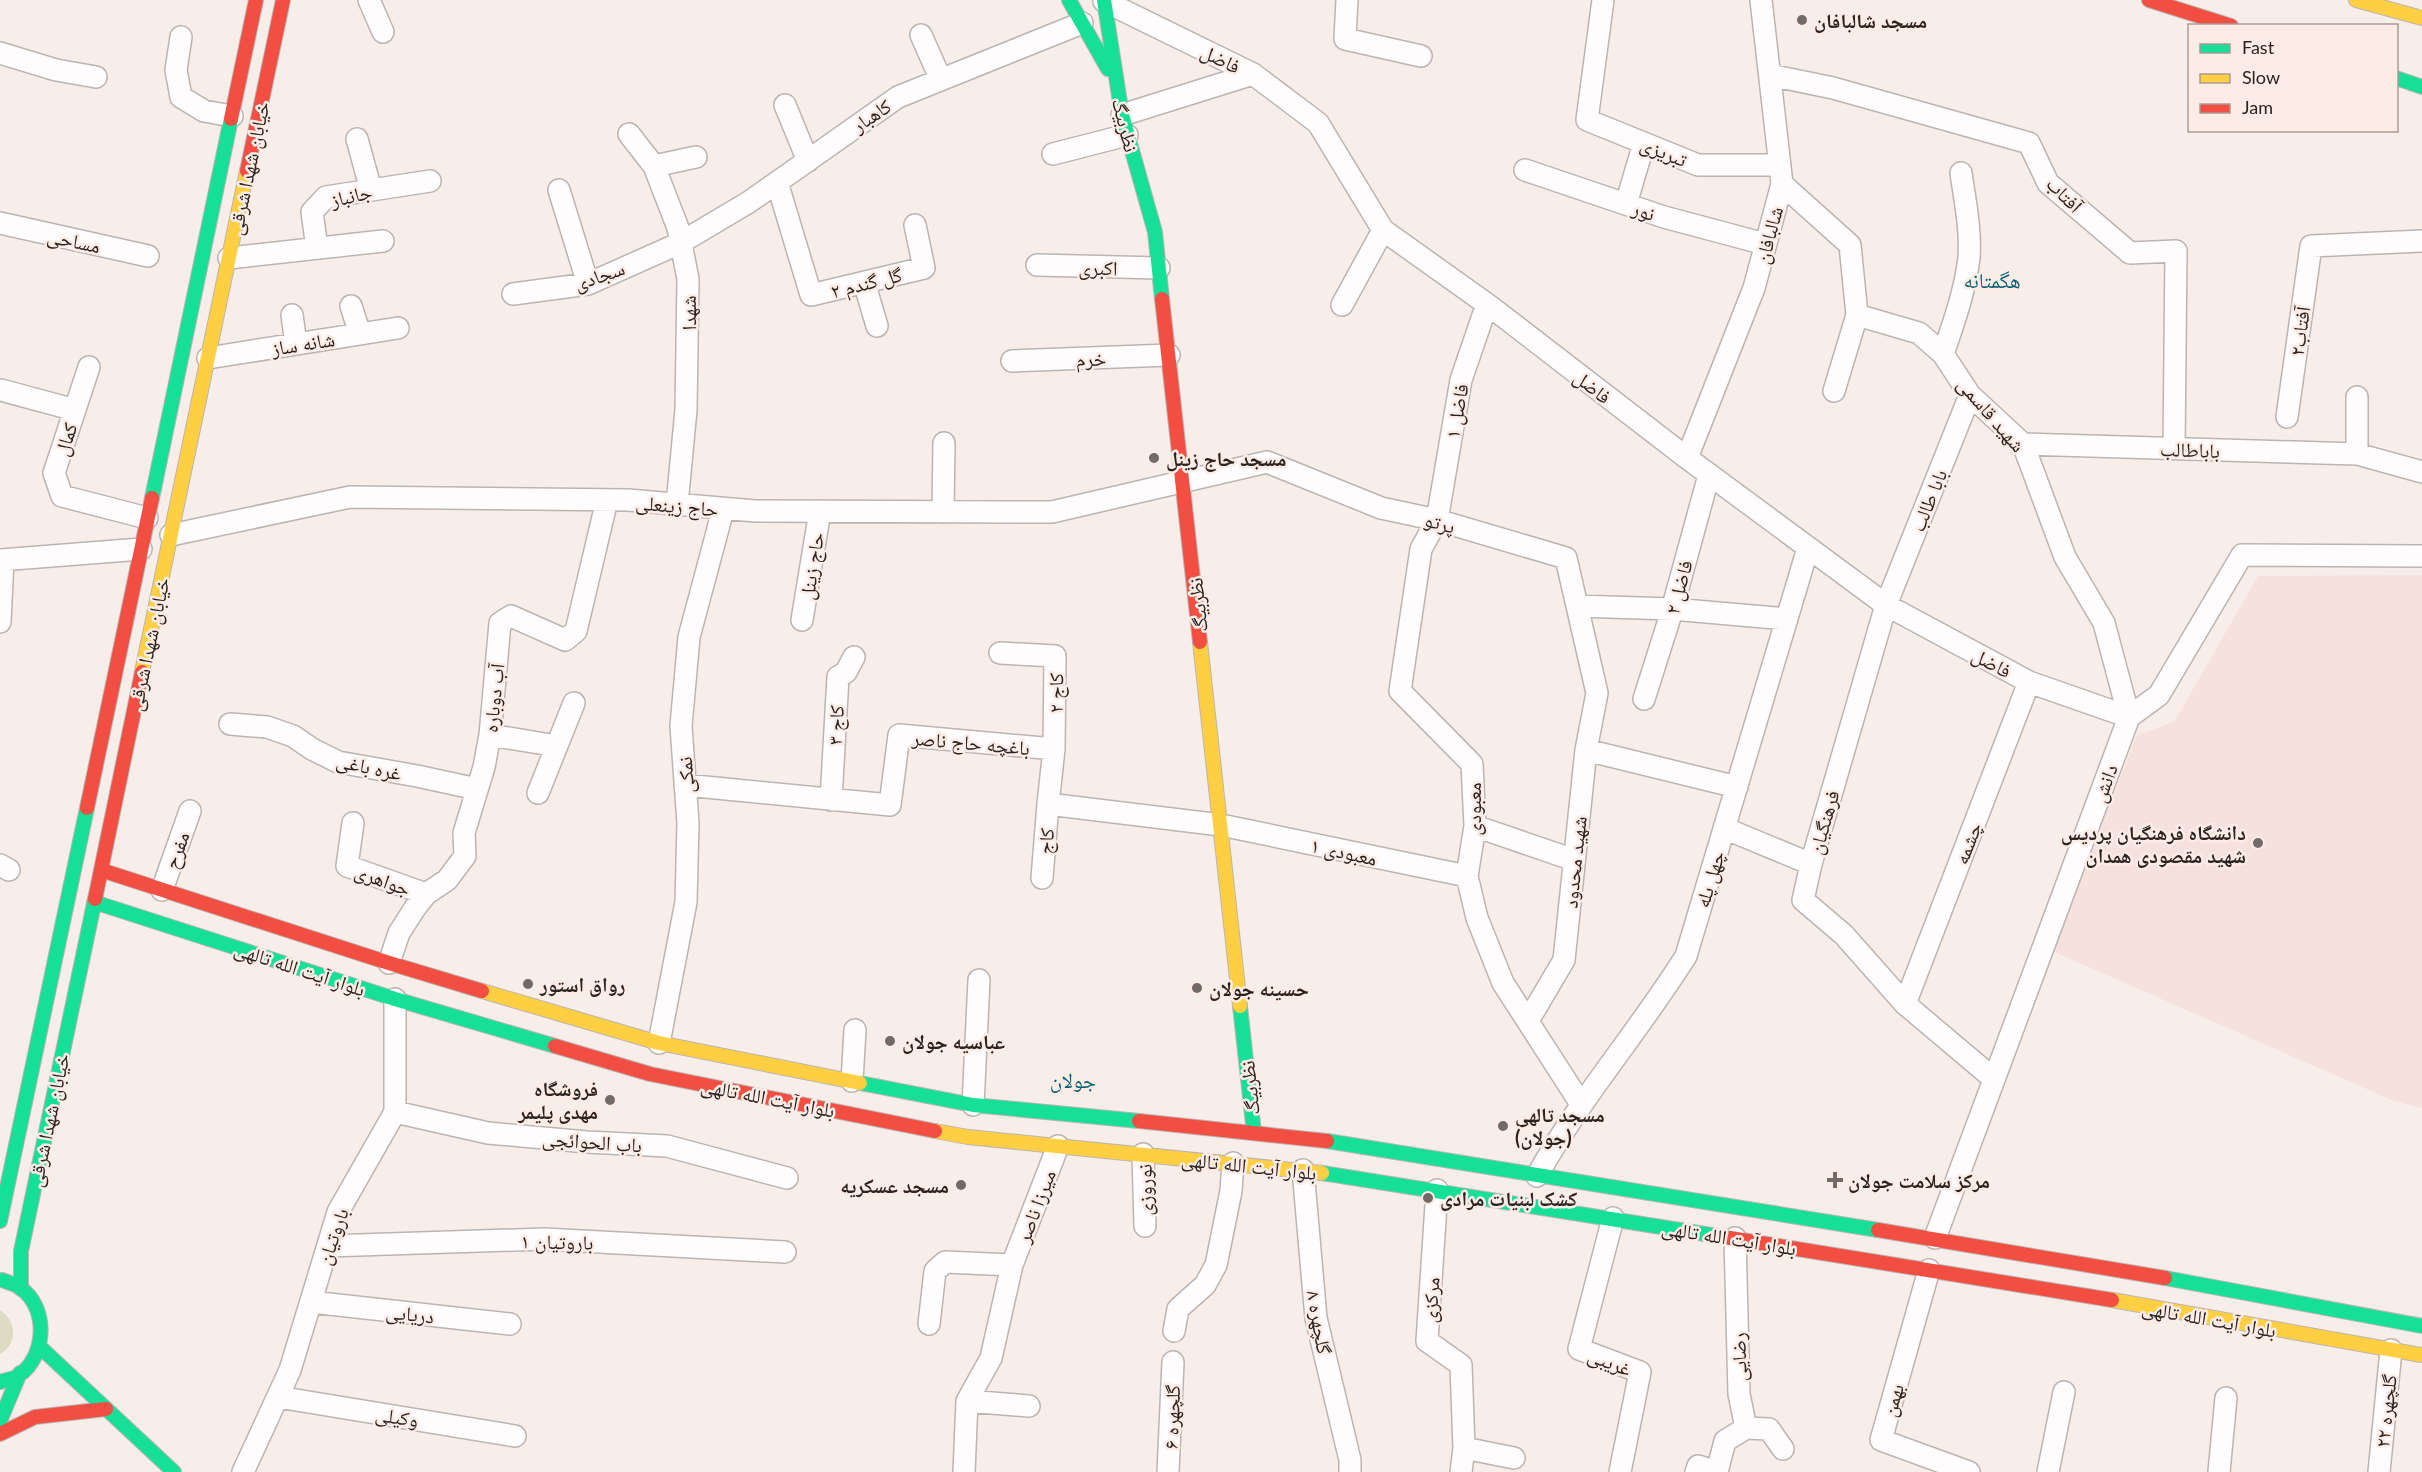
<svg xmlns="http://www.w3.org/2000/svg" width="2422" height="1472" viewBox="0 0 2422 1472" font-family="Lato,'Noto Naskh Arabic',sans-serif">
<style>
.education{fill:#f5e2dd}
.green{fill:#dddbc2}
.lines{fill:none;stroke-linecap:round;stroke-linejoin:round}
.street-casing{stroke:#bcb4b1;stroke-width:24}
.fast-casing{stroke:#bcb4b1;stroke-width:16}
.slow-casing{stroke:#bcb4b1;stroke-width:16}
.jam-casing{stroke:#bcb4b1;stroke-width:16}
.street{stroke:#fefcfc;stroke-width:21}
.fast{stroke:#16e098;stroke-width:14}
.slow{stroke:#ffcf43;stroke-width:14}
.jam{stroke:#f24e42;stroke-width:14}
.poi-dot{fill:#726a67;stroke:#fcece5;stroke-width:2}
.labels{text-anchor:middle;dominant-baseline:central;stroke-width:5;stroke-linejoin:round;paint-order:stroke}
.poi-label{font-size:20px;font-weight:bold;fill:#2a2320;stroke:#fcece5;text-anchor:start}
.street-label{font-size:20px;fill:#2a2320;stroke:#fcece5}
.neighbourhood-label{font-size:21px;fill:#076074;stroke:#fcece5}
</style>
<rect width="100%" height="100%" fill="#f7eeea"/>
<path class="education" d="M2422,575V1108L2394,1101L2052,951L2137,735L2174,722L2258,576Z"/>
<path class="green" d="M0,1310C17,1321 18,1344 0,1354Z"/>
<g class="lines">
<g class="street-casing">
<path id="street" d="M369,0L383,32
M1347,0L1345,39L1421,56
M1603,0L1587,120L1698,165H1780
M1104,1L1253,74L1318,123L1383,230L1491,307L1687,458L1886,605L2029,682L2129,717
M921,35L941,80
M181,37L176,70L181,97L204,111L232,116
M0,53L56,70L96,77
M1770,75L1833,88L2029,143L2048,183L2130,253L2176,251L2174,448
M785,105L808,161
M1122,115L1253,74
M629,134L654,166L678,228L688,279L686,410L677,504
M357,139L371,190
M1053,154L1127,135
M654,166L696,157
M1525,170L1664,217L1765,244
M777,182L811,295L924,268L915,225
M1782,184L1850,245L1857,315L1834,391
M559,190L588,284
M1626,204L1644,143
M0,223L148,256
M317,248L312,212L326,197L430,181
M229,258L383,241
M1037,265L1159,268
M864,282L877,326
M513,294L588,284L680,243L749,202L898,97L1082,23
M1487,304L1461,380L1437,520L1421,549L1400,691L1472,764L1475,826L1467,876L1477,918L1503,983L1581,1104
M1342,305L1383,230
M351,306L360,334
M292,315L296,344
M1857,315L1919,333L1943,354L1970,395L2023,444L2065,557L2104,623L2129,717
M1943,354C1954,322 1965,291 1969,258C1971,229 1965,201 1961,173
M208,358L398,328
M1012,361L1169,355
M89,367L54,473L62,496L147,518
M1,390L75,410
M1970,395L1886,605L1811,864L1803,900L1844,935L1905,1004L1994,1079
M2357,397V454
M2287,417L2311,246L2422,241
M2023,444L2357,454L2422,472
M1687,458L1754,288L1782,184L1761,0
M943,512L944,443
M171,535L350,497L628,500L755,511L1052,512L1267,462L1381,508L1437,520L1566,558L1597,693L1586,750L1564,960L1528,1021
M0,560L141,549
M1577,606L1672,609L1787,619
M802,620L820,511
M0,622L3,560
M1000,653L1055,656L1054,749
M1644,699L1670,617L1709,475
M230,724L267,727L293,736L312,749L338,762L417,776L477,789
M490,735L557,746
M1586,750L1737,787
M685,785L890,805L899,735L1054,749L1048,804L1221,825L1467,876
M538,793L574,703
M831,800L838,677L846,672L854,657
M353,823L347,866L426,894
M1475,826L1574,860
M1724,828L1811,864
M0,865L9,870
M1042,878L1048,804
M162,890L190,811
M389,963L399,933L415,908L426,894L447,880L465,856L464,833L484,767L490,735L500,623L511,616L565,640L576,631L607,500
M1905,1004L2029,682
M659,1043L686,902L688,823L681,726L689,637L723,510
M852,1081L855,1030
M973,1105L979,980
M395,1112L488,1133L587,1142L667,1146L787,1178
M1143,1154L1145,1226
M1303,1170L1316,1318L1350,1460V1472
M1537,1176C1580,1098 1639,1031 1686,956L1808,548
M1437,1190L1427,1341L1461,1365L1464,1448L1514,1458
M1613,1218L1579,1349L1640,1372L1620,1472
M1735,1238L1739,1394L1746,1428L1769,1429L1783,1449
M1935,1238L2129,717L2159,695L2242,555L2422,556
M328,1246L544,1239L785,1252
M1929,1270L1881,1440L1969,1472
M311,1302L510,1324
M929,1324L935,1271L945,1262L1012,1265
M1174,1331L1178,1309L1205,1285L1216,1265L1231,1191L1233,1163
M278,1397L515,1436
M967,1401L1029,1406
M243,1472L290,1370L338,1212L395,1112V999
M964,1472L967,1401L991,1358L1012,1265L1058,1146
M1168,1472L1173,1362
M1461,1472L1464,1448
M1696,1472L1698,1466L1717,1472L1725,1441L1746,1428
M2048,1472L2064,1392
M2219,1472L2226,1398
M2379,1472L2391,1350"/>
</g>
<g class="fast-casing">
<path id="fast" d="M1069,0L1108,69
M1104,0L1122,115L1155,232L1162,299
M2396,78L2422,87
M152,498L231,119
M94,902L395,999L555,1046
M1240,1006L1254,1133
M860,1083L973,1105L1139,1121
M1327,1141L1878,1230
M1322,1173L1730,1238
M0,1221L87,808
M2165,1278L2422,1326
M21,1289V1251L95,899
M40,1347L174,1472
M0,1382C5,1380 13,1379 18,1376C47,1357 49,1306 19,1287C15,1284 7,1282 2,1280
M0,1421L20,1373"/>
</g>
<g class="slow-casing">
<path id="slow" d="M2356,0L2422,18
M1200,642L1240,1006
M142,672L247,171
M482,991L659,1043L860,1083
M935,1131L968,1137L1322,1173
M2112,1300L2422,1355"/>
</g>
<g class="jam-casing">
<path id="jam" d="M2149,0L2231,26
M231,119L256,0
M247,171L283,0
M1162,299L1200,642
M87,808L152,498
M101,870L389,963L482,991
M95,899L142,672
M555,1046L650,1074L935,1131
M1139,1121L1327,1141
M1878,1230L2165,1278
M1730,1238L2112,1300
M0,1434L35,1417L106,1409"/>
</g>
<use href="#street" class="street"/>
<use href="#fast" class="fast"/>
<use href="#slow" class="slow"/>
<use href="#jam" class="jam"/>
</g>
<g class="poi-dot">
<circle cx="1802" cy="20" r="6"/>
<circle cx="1154" cy="458" r="6"/>
<circle cx="2258" cy="843" r="6"/>
<circle cx="528" cy="984" r="6"/>
<circle cx="1197" cy="988" r="6"/>
<circle cx="890" cy="1041" r="6"/>
<circle cx="610" cy="1100" r="6"/>
<circle cx="1503" cy="1126" r="6"/>
<path d="M1832 1171h6v6h6v6h-6v6h-6v-6h-6v-6h6z"/>
<circle cx="961" cy="1185" r="6"/>
<circle cx="1428" cy="1198" r="6"/>
</g>
<g class="labels">
<g class="poi-label">
<text x="1814" y="20">مسجد شالبافان</text>
<text x="1166" y="458">مسجد حاج زینل</text>
<text x="2246" y="832" text-anchor="end">دانشگاه فرهنگیان پردیس<tspan x="2246" dy="23">شهید مقصودی همدان</tspan></text>
<text x="540" y="984">رواق استور</text>
<text x="1209" y="988">حسینه جولان</text>
<text x="902" y="1041">عباسیه جولان</text>
<text x="598" y="1088" text-anchor="end">فروشگاه<tspan x="598" dy="23">مهدی پلیمر</tspan></text>
<text x="1515" y="1114">مسجد تالهی<tspan x="1515" dy="23">(جولان)</tspan></text>
<text x="1848" y="1180">مرکز سلامت جولان</text>
<text x="949" y="1185" text-anchor="end">مسجد عسکریه</text>
<text x="1440" y="1198">کشک لبنیات مرادی</text>
</g>
<g class="street-label">
<text transform="translate(1221 58) rotate(26)">فاضل</text>
<text transform="translate(871 115) rotate(-34)">کاهبار</text>
<text transform="translate(1126 125) rotate(76)">نظربیگ</text>
<text transform="translate(1664 151) rotate(22)">تبریزی</text>
<text transform="translate(248 168) rotate(-78)">خیابان شهدا شرقی</text>
<text transform="translate(2065 194) rotate(45)">آفتاب</text>
<text transform="translate(351 195) rotate(-13)">جانباز</text>
<text transform="translate(1644 210) rotate(19)">نور</text>
<text transform="translate(1768 235) rotate(-75)">شالبافان</text>
<text transform="translate(74 240) rotate(12)">مساحی</text>
<text transform="translate(1098 267) rotate(1)">اکبری</text>
<text transform="translate(599 275) rotate(-19)">سجادی</text>
<text transform="translate(866 282) rotate(-14)">گل گندم ۲</text>
<text transform="translate(688 313) rotate(-91)">شهدا</text>
<text transform="translate(2299 331) rotate(-82)">آفتاب۲</text>
<text transform="translate(303 343) rotate(-9)">شانه ساز</text>
<text transform="translate(1091 358) rotate(-2)">خرم</text>
<text transform="translate(1593 386) rotate(38)">فاضل</text>
<text transform="translate(1456 411) rotate(-80)">فاضل ۱</text>
<text transform="translate(1992 414) rotate(49)">شهید قاسمی</text>
<text transform="translate(65 439) rotate(-72)">کمال</text>
<text transform="translate(2190 449) rotate(2)">باباطالب</text>
<text transform="translate(1928 500) rotate(-68)">بابا طالب</text>
<text transform="translate(677 505) rotate(5)">حاج زینعلی</text>
<text transform="translate(1440 522) rotate(15)">پرتو</text>
<text transform="translate(811 566) rotate(-81)">حاج زینل</text>
<text transform="translate(1678 587) rotate(-75)">فاضل ۲</text>
<text transform="translate(1197 605) rotate(-96)">نظربیگ</text>
<text transform="translate(148 644) rotate(-78)">خیابان شهدا شرقی</text>
<text transform="translate(1992 662) rotate(28)">فاضل</text>
<text transform="translate(1055 693) rotate(-89)">کاج ۲</text>
<text transform="translate(493 698) rotate(-84)">آب دوباره</text>
<text transform="translate(835 725) rotate(-87)">کاج ۳</text>
<text transform="translate(971 742) rotate(5)">باغچه حاج ناصر</text>
<text transform="translate(369 766) rotate(12)">غره باغی</text>
<text transform="translate(685 775) rotate(-94)">نمکی</text>
<text transform="translate(2104 783) rotate(-70)">دانش</text>
<text transform="translate(1473 809) rotate(-90)">معبودی</text>
<text transform="translate(1823 822) rotate(-74)">فرهنگیان</text>
<text transform="translate(1045 841) rotate(-85)">کاج</text>
<text transform="translate(1967 843) rotate(-69)">چشمه</text>
<text transform="translate(176 850) rotate(-70)">مفرح</text>
<text transform="translate(1344 851) rotate(12)">معبودی ۱</text>
<text transform="translate(1574 862) rotate(-84)">شهید محدود</text>
<text transform="translate(383 879) rotate(20)">جواهری</text>
<text transform="translate(1709 879) rotate(-73)">چهل پله</text>
<text transform="translate(300 968) rotate(18)">بلوار آیت الله تالهی</text>
<text transform="translate(1249 1088) rotate(-96)">نظربیگ</text>
<text transform="translate(768 1097) rotate(11)">بلوار آیت الله تالهی</text>
<text transform="translate(48 1120) rotate(-78)">خیابان شهدا شرقی</text>
<text transform="translate(592 1141) rotate(4)">باب الحوائجی</text>
<text transform="translate(1249 1165) rotate(6)">بلوار آیت الله تالهی</text>
<text transform="translate(1144 1190) rotate(-91)">نوروزی</text>
<text transform="translate(1035 1206) rotate(-69)">میرزا ناصر</text>
<text transform="translate(332 1236) rotate(-71)">باروتیان</text>
<text transform="translate(1729 1237) rotate(9)">بلوار آیت الله تالهی</text>
<text transform="translate(557 1241) rotate(1)">۱ باروتیان</text>
<text transform="translate(1430 1300) rotate(-86)">مرکزی</text>
<text transform="translate(410 1313) rotate(6)">دریایی</text>
<text transform="translate(2209 1318) rotate(10)">بلوار آیت الله تالهی</text>
<text transform="translate(1320 1322) rotate(80)">گلچهره ۸</text>
<text transform="translate(1738 1357) rotate(-92)">رضایی</text>
<text transform="translate(1610 1361) rotate(21)">غریبی</text>
<text transform="translate(1892 1400) rotate(-74)">بهمن</text>
<text transform="translate(2385 1411) rotate(-84)">گلچهره ۲۲</text>
<text transform="translate(397 1416) rotate(9)">وکیلی</text>
<text transform="translate(1171 1417) rotate(-88)">گلچهره ۶</text>
</g>
<g class="neighbourhood-label">
<text x="1992" y="279">هگمتانه</text>
<text x="1073" y="1079">جولان</text>
</g>
</g>
<rect x="2188" y="24" width="210" height="108" fill="#fcece5" stroke="#a89c96" stroke-width="1.5"/>
<rect x="2200" y="44" width="30" height="9" fill="#16e098" stroke="#a89c96" stroke-width="1.5"/>
<text x="2242" y="54" font-size="18" fill="#2a2320">Fast</text>
<rect x="2200" y="74" width="30" height="9" fill="#ffcf43" stroke="#a89c96" stroke-width="1.5"/>
<text x="2242" y="84" font-size="18" fill="#2a2320">Slow</text>
<rect x="2200" y="104" width="30" height="9" fill="#f24e42" stroke="#a89c96" stroke-width="1.5"/>
<text x="2242" y="114" font-size="18" fill="#2a2320">Jam</text>
</svg>
